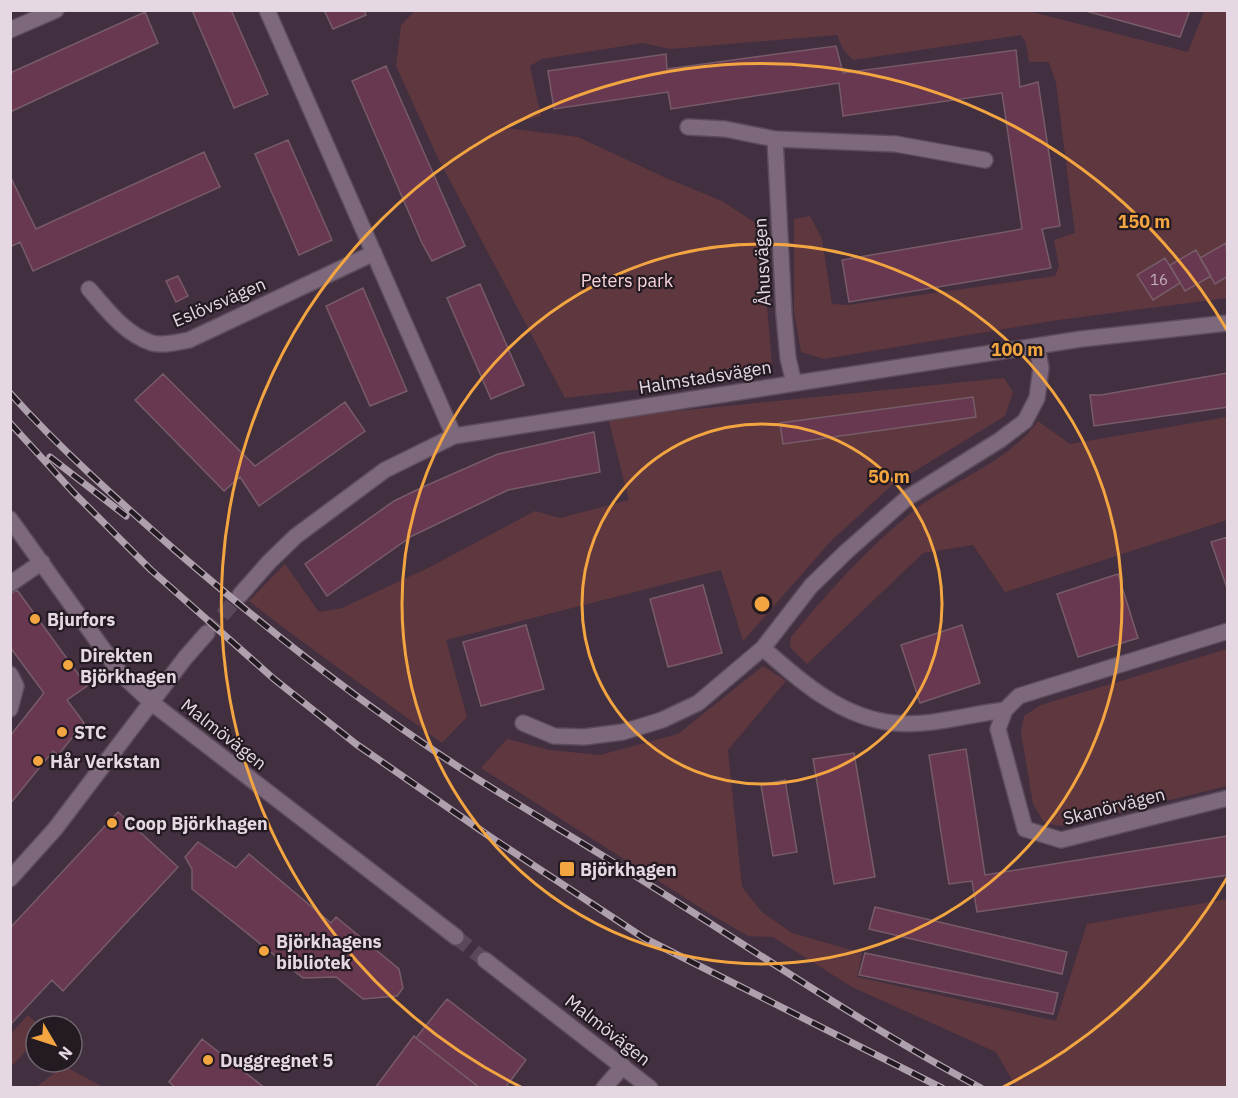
<svg xmlns="http://www.w3.org/2000/svg" width="1238" height="1098" viewBox="0 0 1238 1098" font-family="'IBM Plex Sans',sans-serif">
<style>
.green{fill:#5f383f}
.building{fill:#683850;stroke:#775c68;stroke-width:1.5}
.lines{fill:none;stroke-linecap:round;stroke-linejoin:round}
.minor-tunnel{stroke:#5a4858;stroke-width:15;stroke-dasharray:15 8;stroke-linecap:butt}
.minor-casing{stroke:#5d4c5b;stroke-width:18}
.minor{stroke:#7e697c;stroke-width:15}
.rail-casing{stroke:#afa0ad;stroke-width:7}
.rail{stroke:#231a22;stroke-width:4.5;stroke-dasharray:14;stroke-linecap:butt}
.ring{fill:none;stroke:#f2a541;stroke-width:3}
.poi-dot{fill:#f2a541;stroke:#231a22;stroke-width:2}
.labels{text-anchor:middle;dominant-baseline:central;stroke-width:4.5;stroke-linejoin:round;paint-order:stroke}
.number-label{font-size:15px;fill:#c6b0be}
.street-label{font-size:18px;fill:#e5d8e3;stroke:#231a22}
.park-label{font-size:18px;fill:#f8d3d8;stroke:#231a22}
.poi-label{font-size:18px;font-weight:bold;fill:#e5d8e3;stroke:#231a22;text-anchor:start}
.centre{fill:#f2a541;stroke:#231a22;stroke-width:3}
.ring-label{font-size:18px;text-anchor:middle;font-weight:bold;fill:#f2a541;stroke:#231a22;stroke-width:4.5;stroke-linejoin:round;paint-order:stroke}
</style>
<rect width="100%" height="100%" fill="#422f40"/>
<path class="green" d="M415,11H1028L1188,52L1204,11H1227V298L1058,320L824,359L801,352L794,311V219L810,216L822,239L832,304L848,305L1055,276L1059,266L1054,240L1075,233L1056,83L1049,62H1029L1026,43L1021,35L853,60L843,49L837,35L670,49L643,43L542,59L530,66L541,116L499,127L578,137L666,178L722,201L760,226L772,364L659,387L565,398L438,158L396,66L401,25Z
M1004,378L1013,392L1005,416L892,485L831,541L743,641L721,570L446,640L467,717L442,743C378,696 312,650 249,601L285,564L319,612L342,608L432,566L535,511L560,518L629,500L608,418Z
M1227,417V520L1005,592L973,545L923,553L807,664L790,647L791,637C828,592 867,549 912,512C951,481 1009,462 1038,421L1070,444Z
M1227,649V786L1065,826L1055,825L1043,821L1033,804L1021,732L1024,716L1041,705Z
M763,666L786,681L728,750L742,887L762,912L792,933L862,953L857,977L1056,1021L1087,924L1227,899V1087H1016L996,1052L852,987L773,937L748,936L712,915L481,768L507,739L550,750L600,755L678,734Z
M28,1015L40,1026H36V1040L11,1067V1034Z
M64,1066L103,1087H36Z"/>
<path class="building" d="M192,10H231L268,94L234,108Z
M324,10H364L366,15L333,29Z
M1082,10H1190L1180,37Z
M145,12L158,43L10,112V73Z
M836,46L843,73L1016,50L1020,87L1038,82L1060,226L1042,229L1051,268L849,302L842,260L1022,229L1002,93L843,116L839,83L671,109L668,92L554,109L548,71L666,54L667,69Z
M386,66L465,246L432,261L422,243L352,81Z
M288,140L332,240L299,255L255,154Z
M204,152L220,187L33,271L20,242L10,247V176L36,229Z
M1226,243L1228,276L1215,284L1200,258Z
M1196,250L1211,276L1185,291L1170,265Z
M1165,258L1180,283L1153,300L1137,275Z
M178,276L188,296L176,302L166,281Z
M480,284L524,385L491,399L447,298Z
M363,288L407,391L370,406L326,306Z
M1228,373V407L1094,426L1090,395H1101Z
M163,374L255,466L345,402L365,431L259,506L240,477L224,491L135,400Z
M973,397L976,417L783,444L780,423Z
M594,432L600,472L508,490L412,536L327,596L305,564L394,501L423,487L498,454Z
M1228,537V591L1211,542Z
M1118,574L1138,638L1078,657L1057,594Z
M703,585L722,653L668,667L650,599Z
M17,590L87,686L67,700L84,723L58,755L53,751L10,804V736L44,693L10,647V594Z
M526,625L544,689L481,706L463,642Z
M962,625L980,683L920,703L901,645Z
M966,749L985,875L1228,836V875L977,912L972,881L949,884L929,755Z
M854,753L875,877L834,884L813,759Z
M785,780L797,852L773,856L761,785Z
M118,812L178,867L63,991L52,980L10,1025V928Z
M198,842L236,868L249,854L331,923L336,917L399,969L403,988L397,996L363,999L336,977L303,978L192,889V869L185,857Z
M875,907L1067,952L1062,974L869,929Z
M865,953L1058,993L1053,1014L859,975Z
M447,999L526,1060L505,1088H480L416,1038Z
M414,1036L416,1038L480,1088H375Z
M202,1039L265,1088H176L169,1082Z"/>
<g class="lines">
<path class="minor-tunnel" d="M207,633L240,595
M456,937L485,960"/>
<g class="minor-casing">
<path id="minor" d="M267,10L454,436
M10,30L56,10
M688,127L725,129L775,139L784,315L788,358L794,383
M775,139L896,144L985,160
M89,289C107,310 125,334 152,343C164,346 178,342 189,340L374,253
M10,519L121,674L152,703L456,937
M10,584L42,562
M240,595L269,562L296,536L385,470L454,436L1081,339L1228,323
M1228,631L1019,696L1005,710L998,729L1025,829L1061,840L1228,798
M763,648C800,681 842,718 894,723C930,727 969,714 1005,710
M10,674L16,686L10,709
M523,723L554,736L584,737L623,732L662,720L698,703L763,648L811,586L847,551L907,498L1000,440L1025,421L1037,398L1041,368L1037,347
M10,879L55,829L185,658L207,633
M485,960L650,1088
M604,1088L623,1066"/>
</g>
<use href="#minor" class="minor"/>
<g class="rail-casing">
<path id="rail" d="M10,393C61,450 119,501 176,551C262,625 352,697 448,760C510,801 574,837 637,877C751,948 863,1025 981,1088
M10,423L73,492L151,570L274,679L356,744L489,836L644,938L942,1088
M50,457L126,516"/>
</g>
<use href="#rail" class="rail"/>
</g>
<g class="ring">
<circle cx="762" cy="604" r="180"/>
<circle cx="762" cy="604" r="360"/>
<path d="M1227 878A540 540 0 0 1 1003 1087M521 1087A540 540 0 1 1 1227 330"/>
</g>
<g class="poi-dot">
<circle cx="35" cy="619" r="6"/>
<circle cx="68" cy="665" r="6"/>
<circle cx="62" cy="732" r="6"/>
<circle cx="38" cy="761" r="6"/>
<circle cx="112" cy="823" r="6"/>
<rect x="559" y="861" width="16" height="16" rx="3"/>
<circle cx="264" cy="951" r="6"/>
<circle cx="208" cy="1060" r="6"/>
</g>
<g class="labels">
<g class="number-label">
<text x="1159" y="279">16</text>
</g>
<g class="street-label">
<text transform="translate(762 262) rotate(-93)">Åhusvägen</text>
<text transform="translate(219 302) rotate(-23)">Eslövsvägen</text>
<text transform="translate(705 377) rotate(-9)">Halmstadsvägen</text>
<text transform="translate(224 734) rotate(38)">Malmövägen</text>
<text transform="translate(1114 806) rotate(-14)">Skanörvägen</text>
<text transform="translate(608 1030) rotate(38)">Malmövägen</text>
</g>
<g class="park-label">
<text x="627" y="280">Peters park</text>
</g>
<g class="poi-label">
<text x="47" y="619">Bjurfors</text>
<text x="80" y="655">Direkten<tspan x="80" dy="21">Björkhagen</tspan></text>
<text x="74" y="732">STC</text>
<text x="50" y="761">Hår Verkstan</text>
<text x="124" y="823">Coop Björkhagen</text>
<text x="580" y="869">Björkhagen</text>
<text x="276" y="941">Björkhagens<tspan x="276" dy="21">bibliotek</tspan></text>
<text x="220" y="1060">Duggregnet 5</text>
</g>
</g>
<circle cx="762" cy="604" r="9" class="centre"/>
<g class="ring-label">
<text x="1144" y="228">150 m</text>
<text x="1017" y="356">100 m</text>
<text x="889" y="483">50 m</text>
</g>
<rect width="1238" height="1098" fill="none" stroke="#e5d8e3" stroke-width="24"/>
<g transform="translate(54 1044) rotate(129)"><circle r="28" fill="#231a22" stroke="#71666f" stroke-width="1.5"/>
<path d="M0-4.5L10 22L0 15L-10 22Z" fill="#f2a541"/>
<text y="-9" font-size="16" font-weight="bold" text-anchor="middle" fill="#e5d8e3">N</text>
</g>
</svg>
